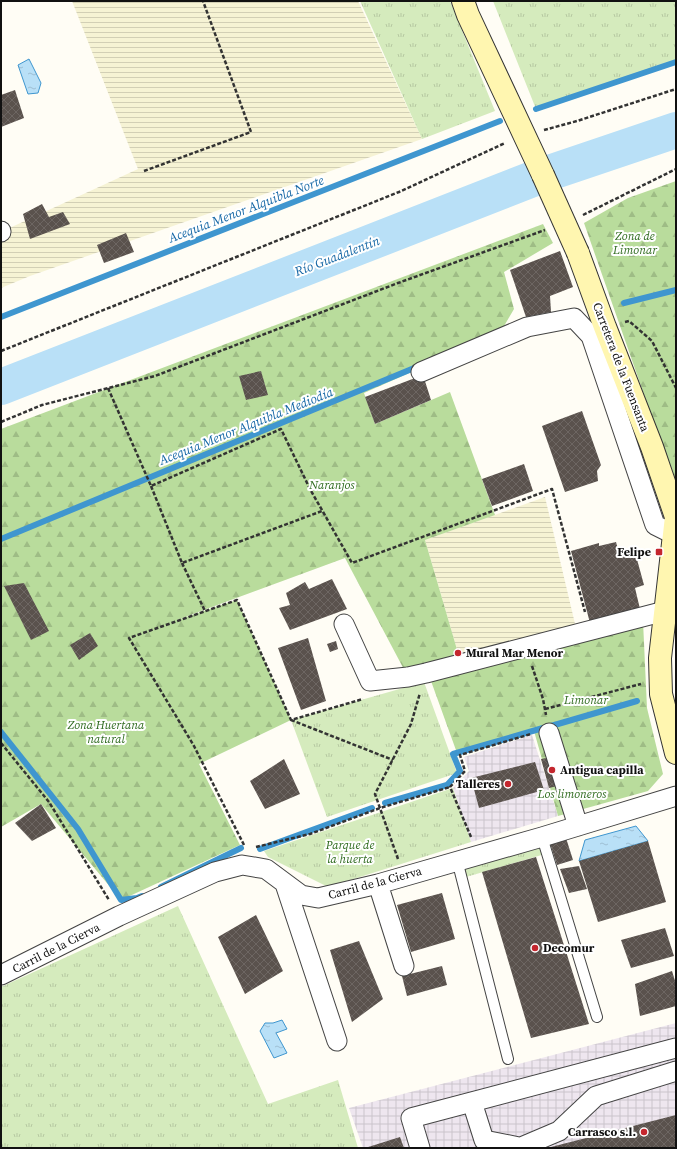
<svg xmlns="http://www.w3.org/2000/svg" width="677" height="1149" viewBox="0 0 677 1149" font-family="'Source Serif 4',serif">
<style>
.industrial{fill:url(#industrial-grid)}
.farmland{fill:url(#farmland-rules)}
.grass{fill:url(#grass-tufts)}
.forest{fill:url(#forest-firs)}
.water{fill:url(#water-ripples);stroke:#3f96cf}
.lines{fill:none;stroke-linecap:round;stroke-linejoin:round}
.stream{stroke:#3f96cf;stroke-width:6}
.river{stroke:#b9e0f7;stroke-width:36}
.building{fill:url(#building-cross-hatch)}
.lane-casing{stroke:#444;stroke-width:12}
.street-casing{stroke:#444;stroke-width:21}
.secondary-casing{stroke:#333;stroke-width:24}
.path{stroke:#333;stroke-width:2.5;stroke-dasharray:4 2;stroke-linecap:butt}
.lane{stroke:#fff;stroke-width:10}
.street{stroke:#fff;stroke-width:19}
.secondary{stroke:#fff6b0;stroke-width:22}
.secondary-bridge-casing{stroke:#333;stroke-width:24;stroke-linecap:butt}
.secondary-bridge{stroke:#fff6b0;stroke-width:22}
.poi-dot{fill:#c4262e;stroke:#fff;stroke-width:1.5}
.labels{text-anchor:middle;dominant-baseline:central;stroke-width:4;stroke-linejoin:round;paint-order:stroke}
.park-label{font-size:12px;font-style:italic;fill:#2f6b1f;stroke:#fff}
.street-label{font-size:12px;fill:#111;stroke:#fff}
.poi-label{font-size:12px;font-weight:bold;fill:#111;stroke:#fff;text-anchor:end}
.water-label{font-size:13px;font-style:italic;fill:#1768a6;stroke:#fff}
</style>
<defs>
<pattern id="industrial-grid" width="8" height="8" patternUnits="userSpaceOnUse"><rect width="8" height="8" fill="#eee6ef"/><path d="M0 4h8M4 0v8" fill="none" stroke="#cbc4cc"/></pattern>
<pattern id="farmland-rules" width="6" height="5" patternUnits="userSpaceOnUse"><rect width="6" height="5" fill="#f6f3d4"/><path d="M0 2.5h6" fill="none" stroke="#d2cfb5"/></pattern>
<pattern id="grass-tufts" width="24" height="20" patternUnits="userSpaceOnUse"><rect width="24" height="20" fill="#d5ebbd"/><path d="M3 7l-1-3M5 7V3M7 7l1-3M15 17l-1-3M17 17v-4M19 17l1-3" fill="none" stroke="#b6c8a1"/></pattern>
<pattern id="forest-firs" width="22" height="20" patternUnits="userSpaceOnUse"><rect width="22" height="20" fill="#b9dc9c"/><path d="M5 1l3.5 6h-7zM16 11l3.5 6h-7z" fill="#9ebc85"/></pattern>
<pattern id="water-ripples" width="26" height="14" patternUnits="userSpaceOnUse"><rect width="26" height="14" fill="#b9e0f7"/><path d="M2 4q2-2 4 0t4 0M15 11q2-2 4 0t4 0" fill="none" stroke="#9ebfd3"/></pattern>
<pattern id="building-cross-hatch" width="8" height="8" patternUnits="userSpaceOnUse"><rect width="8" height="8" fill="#5a524d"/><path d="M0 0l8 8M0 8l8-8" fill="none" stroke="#6d6662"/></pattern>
</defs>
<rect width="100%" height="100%" fill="#fffdf5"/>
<path class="industrial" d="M532,735L558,816L471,842L453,788L469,771L464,757Z
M676,1023V1148H363L349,1108Z"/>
<path class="farmland" d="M72,1H358L422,139L30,276L1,288V227L3,231L138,169Z
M545,497L576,628L458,653L425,540Z"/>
<path class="grass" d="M360,1H450L495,111L422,139Z
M493,1H676V62L536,109Z
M424,682L457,773L327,817L291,720Z
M453,788L471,842L328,887L268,857L264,851Z
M550,843L552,852L466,877L464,869Z
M178,906L268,1104L338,1080L358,1148H1V987Z"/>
<path class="forest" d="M676,181V486L584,223L628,198Z
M543,224L553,243L504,272L514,309L500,333L364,393L375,424L450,392L495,515L425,540L458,653L408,677L345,558L174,621L237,600L291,720L199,764L240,845L121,900L41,804L1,827V429Z
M643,621L647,708L663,774L648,791L558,816L534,731L457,753L431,681Z"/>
<path class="water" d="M29,59L41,83L38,93L28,94L18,65Z
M636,826L648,841L579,861L585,840Z
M282,1020L287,1029L276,1033L287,1053L274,1058L260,1031L265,1023H273Z"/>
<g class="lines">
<path class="stream" d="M536,109L676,62
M624,303L676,290
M1,317L500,121
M1,539L419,366
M551,726L637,701
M1,732L78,829L121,900L137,898L142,896
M385,803L447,785L460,771L453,754L543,728
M260,849L372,808
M161,887L241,848"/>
<path class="river" d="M1,387L543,175L676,130"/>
</g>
<path class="building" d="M15,90L24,118L1,127V95Z
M42,204L49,217L63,212L70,224L30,239L23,214Z
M126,233L134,252L104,263L97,245Z
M560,251L573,287L550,296L551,312L526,317L510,270Z
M261,371L268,395L246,400L239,376Z
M423,375L431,400L375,424L365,397Z
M582,411L601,465L597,471L598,481L565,492L542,426Z
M524,464L533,491L492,506L482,479Z
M616,542L620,556L635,552L644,585L635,588L640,609L590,623L571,551L599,543V546Z
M332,579L347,609L290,630L279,608L290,605L286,593L305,582L309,589Z
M24,583L49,631L31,640L4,586Z
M90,633L98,646L79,660L70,645Z
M308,638L326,701L301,710L278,648Z
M336,641L338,649L330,652L327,644Z
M557,756L565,784L549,788L541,759Z
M284,759L300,794L265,809L250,781Z
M535,762L544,790L479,808L471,778Z
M41,804L56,828L32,841L15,823Z
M566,838L573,860L557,865L550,843Z
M648,841L666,902L598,922L579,861Z
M536,857L589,1024L531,1038L482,872Z
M579,866L587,889L569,893L560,869Z
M442,893L455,939L411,952L397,905Z
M256,915L283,971L245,994L218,937Z
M665,928L674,956L631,968L621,940Z
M359,941L383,999L352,1022L330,950Z
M442,966L447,985L407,996L402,976Z
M672,971L676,984V1006L640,1016L635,984Z
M676,1115V1148H551V1147Z
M400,1137L404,1148H365Z"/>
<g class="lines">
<g class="lane-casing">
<path id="lane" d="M542,837L597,1017
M457,860L508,1059"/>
</g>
<g class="street-casing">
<path id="street" d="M1,231V232
M421,372L527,327L574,318L591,336L655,525L675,535
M344,624L370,681L408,677L426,673L665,611
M549,733L578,826
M285,884L337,1041
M378,884L404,966
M1,975L119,916L215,872L242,865L266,869L301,895L318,898L378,884L542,837L676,796
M472,1102L484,1140L519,1147
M420,1148L411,1118L676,1048
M519,1148L559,1131L596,1096L676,1071"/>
</g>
<g class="secondary-casing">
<path id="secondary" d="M463,1L468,15L543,175
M578,253L605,327L652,447L676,517L660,658L661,694L676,753"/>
</g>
<path class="path" d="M544,130L577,121L676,89
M144,171L251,132L203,1
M583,215L676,169
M625,322L629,321L652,341L676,388
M1,351L399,192L505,143
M108,388L151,486L281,429L310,489L352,563L552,489L585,612
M1,422L42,405L155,376L398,283L545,230
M151,486L182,563L322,511
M182,563L205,611
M532,666L543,699L546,715
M545,709L641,684
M291,720L393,760
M1,743L49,802L109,900
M471,837L450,787L465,771L460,755L531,734
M244,845L194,746L129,638L237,600L291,720L363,699
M256,847L310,834L380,808L450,787
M398,859L375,794L411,724L420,693"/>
<use href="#lane" class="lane"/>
<use href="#street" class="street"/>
<use href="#secondary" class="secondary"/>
<g class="secondary-bridge-casing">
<path id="secondary-bridge" d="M543,175L578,253"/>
</g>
<use href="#secondary-bridge" class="secondary-bridge"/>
</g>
<g class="poi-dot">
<rect x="655" y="548" width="8" height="8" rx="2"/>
<circle cx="458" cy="653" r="4"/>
<circle cx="552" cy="770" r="4"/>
<circle cx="508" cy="784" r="4"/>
<circle cx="535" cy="948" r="4"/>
<circle cx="644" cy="1132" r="4"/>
</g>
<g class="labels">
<g class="park-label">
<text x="635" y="236">Zona de<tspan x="635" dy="14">Limonar</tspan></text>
<text x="332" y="485">Naranjos</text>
<text x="586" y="700">Limonar</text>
<text x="106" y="725">Zona Huertana<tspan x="106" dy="14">natural</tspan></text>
<text x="572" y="794">Los limoneros</text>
<text x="350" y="845">Parque de<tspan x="350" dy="14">la huerta</tspan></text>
</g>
<g class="street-label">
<text transform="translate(621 367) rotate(69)">Carretera de la Fuensanta</text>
<text transform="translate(375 883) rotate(-15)">Carril de la Cierva</text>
<text transform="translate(56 948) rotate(-27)">Carril de la Cierva</text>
</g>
<g class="poi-label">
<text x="651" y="552">Felipe</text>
<text x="466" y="653" text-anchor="start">Mural Mar Menor</text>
<text x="560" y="770" text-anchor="start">Antigua capilla</text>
<text x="500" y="784">Talleres</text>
<text x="543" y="948" text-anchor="start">Decomur</text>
<text x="636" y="1132">Carrasco s.l.</text>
</g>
<g class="water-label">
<text transform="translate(246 209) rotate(-21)">Acequia Menor Alquibla Norte</text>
<text transform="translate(337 256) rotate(-21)">Río Guadalentín</text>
<text transform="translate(246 426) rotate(-22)">Acequia Menor Alquibla Mediodía</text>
</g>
</g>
<rect width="677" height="1149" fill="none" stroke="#111111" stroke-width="4"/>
</svg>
